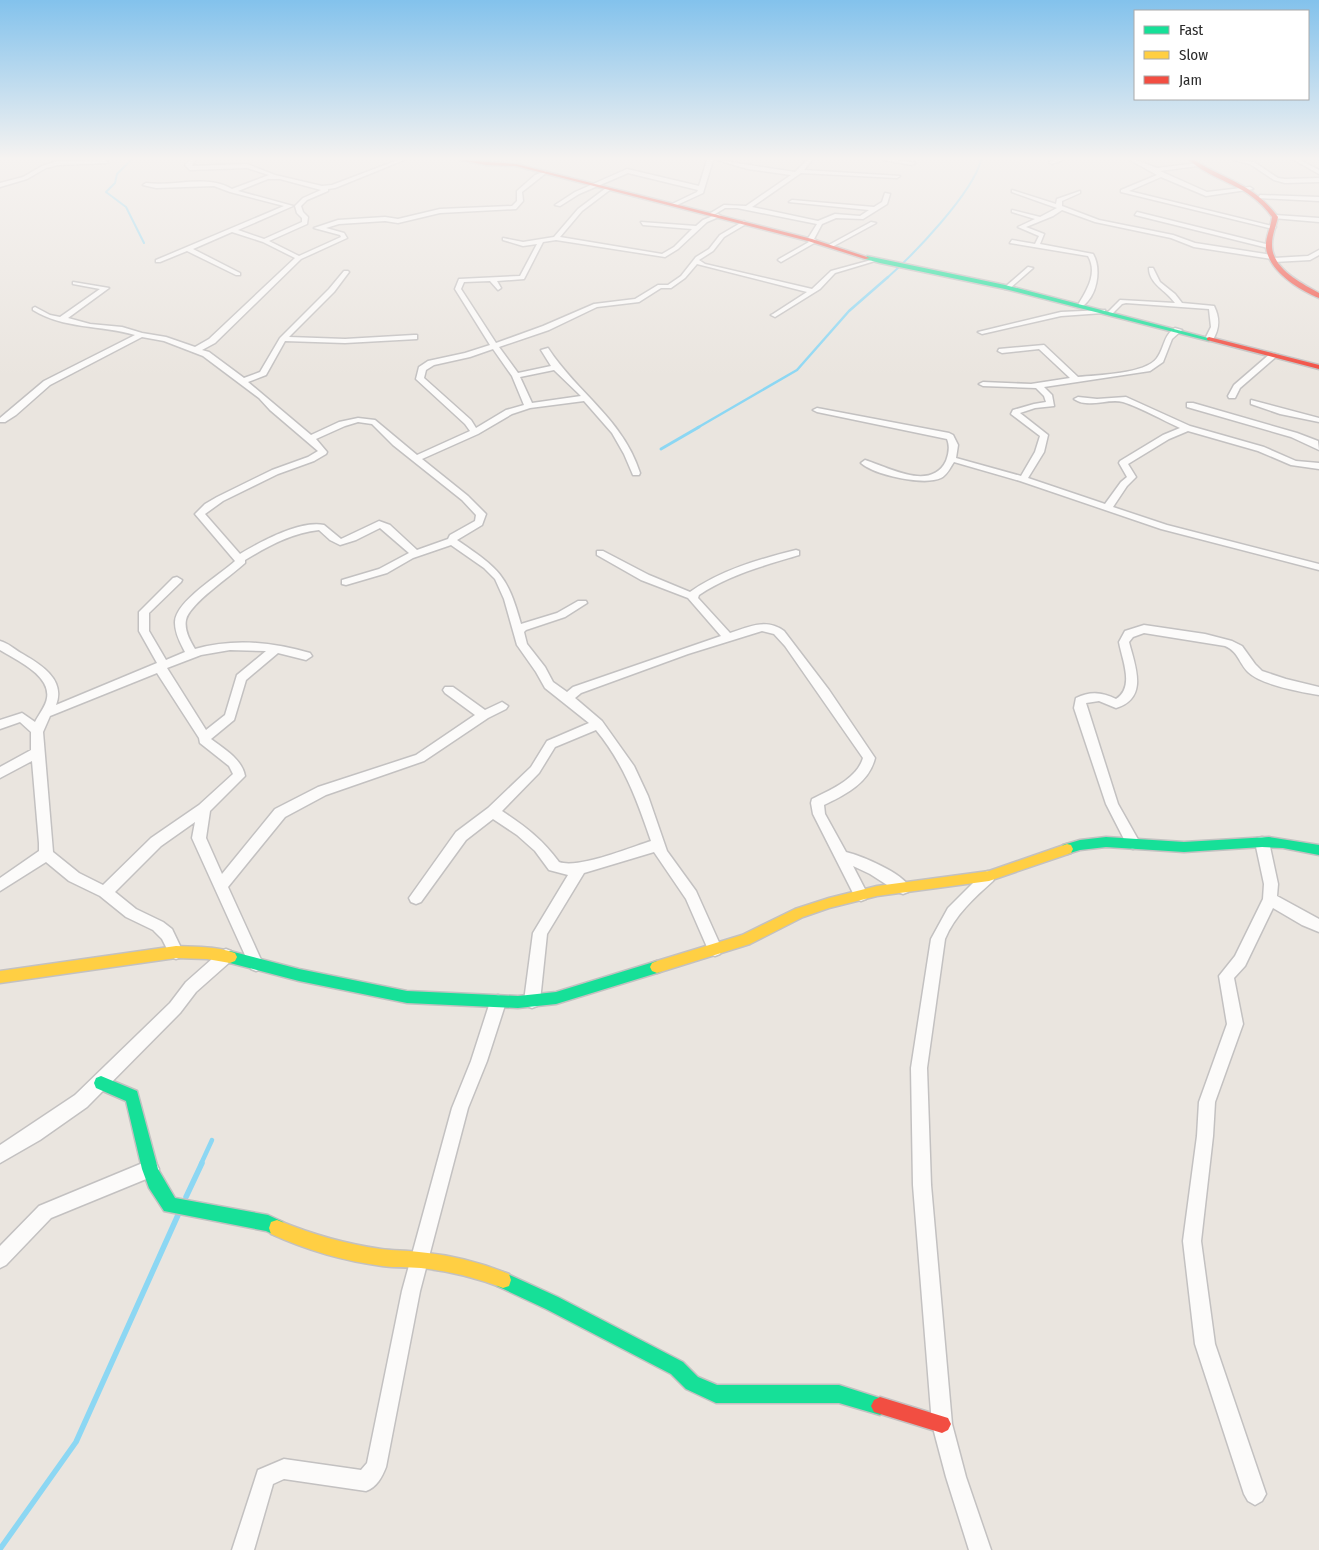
<svg xmlns="http://www.w3.org/2000/svg" width="1319" height="1550" viewBox="0 0 1319 1550" font-family="'Fira Sans Condensed',sans-serif">
<style>
.lines{fill:none;stroke-linecap:round;stroke-linejoin:round}
.stream-far4{stroke:#8cd7f3;stroke-width:2}
.stream-far3{stroke:#8cd7f3;stroke-width:2.5}
.stream-far2{stroke:#8cd7f3;stroke-width:3}
.stream-far1{stroke:#8cd7f3;stroke-width:4.5}
.stream{stroke:#8cd7f3;stroke-width:5.5}
.street-casing{stroke:#c3c1c1;stroke-width:3}
.fast-casing{stroke:#c3c1c1;stroke-width:3}
.slow-casing{stroke:#c3c1c1;stroke-width:3}
.jam-casing{stroke:#c3c1c1;stroke-width:3}
.street{fill:#fcfbfa;fill-rule:evenodd}
.fast{fill:#16e098;fill-rule:evenodd}
.slow{fill:#ffcf43;fill-rule:evenodd}
.jam{fill:#f24e42;fill-rule:evenodd}
</style>
<rect width="100%" height="100%" fill="#eae5df"/>
<g class="lines">
<path class="stream-far4" d="M131,160L117,174L115,183L106,192L126,207L144,243
M887,278C913,255 973,193 981,160"/>
<path class="stream-far3" d="M697,428L797,370L849,311L888,277"/>
<path class="stream-far2" d="M661,449L699,427"/>
<path class="stream-far1" d="M201,1164L212,1140"/>
<path class="stream" d="M186,1197L202,1163
M0,1549L76,1442L178,1215"/>
<g class="street-casing">
<path id="street" d="M106,160L108,163L58,165L46,168L27,179L0,187V183L23,177L42,166L58,161Z
M190,160H195L192,166L247,164L275,175L322,186L332,185L398,160H404L335,188L328,189V191L307,200L301,206L303,212L308,217L307,224L269,241L299,256L341,237L340,235L314,228L338,220L385,217L398,219L440,209L512,206L517,201V191L535,175L546,171V173L522,192L523,201L516,209L440,213L398,223L385,221L339,224L326,228L344,233L347,238L301,259L215,343L202,350L209,352L244,378L260,372L280,338L329,289L344,271H348L349,272L334,292L289,337L345,339L414,335H417V339L345,343L285,341L266,375L248,382L311,435L339,422L358,418L375,420L417,455L470,431L465,424L416,379L419,367L428,361L465,353L490,345L455,289L459,279L520,276L537,244L523,246L503,240V238L523,242L554,237L578,209L606,188L611,189L582,211L560,237L662,254L674,247L692,229L643,225L641,222L696,226L703,220L718,214L721,216L707,222L678,249L665,257L556,240L543,242L524,279L497,281L501,288L498,290L490,281L464,282L461,289L496,343L543,326L594,304L635,299L658,285H668L681,276L696,257L709,249L720,235L744,221L746,224L724,237L713,251L699,260L705,264L812,289L831,271L875,259V261L835,273L820,289L775,317L771,315L773,314L807,292L697,264L685,278L671,288H661L639,302L597,307L549,330L499,347L518,373L551,366L541,350L548,348C577,393 623,419 640,473L639,475H633L624,454L612,433L584,401L530,408L512,414L478,434L422,459L468,496L486,514L482,525L457,540C499,569 507,574 521,624L557,613L578,601H586L587,603L565,617L526,630L524,632L527,644L545,667L553,682L567,692L573,687L721,636L688,598L641,580L597,555V551H603L649,575L690,592C721,570 760,559 796,550L799,551V555C766,565 728,575 699,595L698,598L730,633C749,627 766,618 784,631L829,690L875,758C869,783 845,795 824,805L825,814L846,852C862,856 903,873 910,888L908,892L903,894L898,892L870,874L853,866L868,895L866,899L861,901L856,899L813,814L811,803L812,799C830,790 857,779 863,758L785,646L774,634L762,631L688,654L581,693L575,698L602,721L634,766L648,796L667,851L696,891L722,949L720,954L715,956L710,954L686,899L654,852L584,873L547,934L540,1001L537,1006L532,1008L527,1006L524,1001L533,933L568,875L549,870L535,851L517,835L493,819L466,840L421,902L416,904L411,902L409,898L456,832L488,808L531,767L547,741L589,723L545,688L536,672L517,645L504,599L495,579L484,568L451,545L413,558L387,573L346,585L342,584V580L379,569L409,553L380,528L356,540L340,545L330,540L319,530C292,533 268,546 245,560V563C231,576 189,604 186,620C184,630 190,641 195,649C234,638 271,642 310,653L312,656L306,660L278,653L246,680L234,720L211,739C224,749 242,759 245,776L210,811L206,838L222,874L275,809L318,787L416,755L475,715L445,693L443,690L445,687H453L485,710L502,702L508,706L506,709L488,718L424,761L326,795L285,817L228,887L263,964L261,969L256,971L251,969L249,964L192,838L195,822L161,846L115,892L136,909L163,922L172,929L183,952L181,957L176,959L171,957L162,939L153,930L126,917L100,896L69,881L46,862L0,891V878L39,851V843L32,761L0,778V767L31,750V732L20,722L0,729V720L22,713L35,722C39,714 46,706 47,698C51,675 16,660 0,650V641C8,643 14,649 21,653C40,664 66,679 56,705L157,663L139,631V612L173,578L177,577L182,580L181,582L149,613V631L166,660L185,652C181,644 175,634 175,623C174,602 220,575 235,561L195,514L205,504L217,497L272,470L308,457L318,451L270,410L259,398L203,356L164,341L142,337L50,385L16,415L5,422H0V418L44,381L135,335C101,325 63,329 33,310V308L35,307L50,315L60,317L100,289L73,284V282L109,288L68,318L90,324L122,327L142,333L166,337L195,347L209,339L295,258L263,242L232,232L193,249L240,273V275H236L187,251L160,262H156V260L284,206L230,192L214,186L156,188L143,185L146,183C174,187 206,174 232,189L269,175L247,168L190,170L185,165ZM268,179H280L321,190L303,198L295,206L297,213L302,218V222L264,239L238,230L293,206L238,191ZM493,349L512,376L524,405L506,410L476,428L471,420L424,378L426,370L434,365L470,357ZM554,370L581,396L532,403L520,377ZM358,422L372,424L393,445L462,500L476,515L475,521L450,535L448,539L417,550L390,525L379,521L341,539L324,525C300,520 260,542 240,554L205,514L223,501L278,474L314,461L326,454L327,452L316,439L345,426ZM230,650L266,651L237,675L225,715L206,730L167,668L201,655ZM157,673L199,738L200,743L229,766L233,774L199,805L151,838L103,885L79,873L53,852L43,732L50,716ZM596,730C624,764 637,800 651,841C629,848 578,869 559,862C542,839 526,827 502,811L539,773L555,747Z
M707,160H713L703,193L677,205L672,204L697,192L698,190L628,173L579,194L560,206L555,205L575,192L627,169L699,186Z
M717,160L795,172L807,160H812L804,170L900,176L897,178L801,173L752,207L818,221L835,214L860,216L869,210L789,202L792,200L874,207L882,202L885,193L890,194L887,204L863,219L836,218L822,224L814,239L816,240V242L781,262L778,260L779,259L809,242L807,240L817,224L737,208H725L712,216L709,214L724,205L746,206L791,175L748,169Z
M883,160H897L915,163L912,165Z
M1055,160H1063L1052,164L1049,162Z
M1130,160H1136L1157,168L1199,163L1197,166L1160,171L1207,192L1250,187L1253,189L1206,196L1161,177L1129,191L1276,227L1273,229L1121,192V190L1157,175Z
M1234,160L1254,162L1278,178L1285,179L1319,178V182L1285,183L1274,180L1250,164Z
M1294,160H1300L1319,170V174Z
M1012,190L1056,204L1057,199L1080,191V193L1062,201V206L1099,220L1173,235L1195,243L1272,255L1274,258L1308,256L1319,250V255L1310,260L1274,262L1272,259L1194,247L1171,238L1095,222L1062,210L1053,216L1026,227L1044,234L1040,244L1093,254C1102,269 1097,298 1081,307L1078,305C1087,290 1098,273 1088,256L1010,243L1012,240L1035,244L1039,236L1018,227L1035,219L1012,212V210L1040,217L1057,208L1012,192Z
M1260,195L1319,197V201L1258,198Z
M1137,212L1270,245L1271,246L1268,248L1135,215Z
M1275,215L1319,218V222L1273,218Z
M871,222L876,223L832,247L827,246Z
M1028,267L1033,268L1009,289H1005V287Z
M1149,268H1153L1160,282L1175,294L1182,303L1214,306C1220,318 1220,329 1212,341L1205,339L1211,327L1209,309L1126,303L1122,304L1112,314H1108V312L1120,300L1175,303C1166,290 1149,284 1149,268Z
M1105,310V312L1103,313L1061,316L982,334L978,332L1061,312Z
M1175,328L1182,330L1172,339L1163,362L1150,371L1044,387L1052,395L1054,406L1035,408L1020,413L1048,435L1044,452L1028,478L1105,504L1121,482L1127,477L1119,463L1120,461L1163,435L1180,428C1162,420 1142,408 1123,402C1108,398 1088,409 1074,399L1078,397L1097,399L1126,397L1190,426L1264,447L1296,461L1319,463V469L1291,465L1258,451L1188,431L1169,439L1128,464L1136,477L1127,486L1113,507L1167,525L1319,564V570L1161,529L1020,481L954,462C950,468 947,475 941,478C924,486 875,475 861,463L865,460C888,467 931,492 946,461C949,453 950,446 947,439L817,412L813,410L817,408L949,433L953,435L958,445L956,458L1021,476L1035,452L1040,436L1011,414L1013,410L1034,404L1046,402L1044,396L1036,388L983,386L979,384L983,382L1031,384L1070,378L1039,349L1002,353L998,351L999,349L1044,345L1078,377C1097,375 1146,374 1157,358C1165,347 1163,336 1175,328Z
M1271,353L1278,355L1240,388L1235,398H1229L1228,396L1234,385Z
M1251,400L1319,418V422L1280,414L1251,404Z
M1187,403H1193L1297,433L1318,441L1319,450L1291,437L1187,407Z
M1144,625L1205,634L1232,641L1242,646L1255,664L1262,671L1286,679L1319,687V695C1301,692 1261,685 1248,672C1239,663 1238,651 1225,646L1144,633L1133,637L1129,642C1135,666 1149,698 1116,708L1099,701L1086,703L1118,804L1140,843L1138,847L1133,849L1128,847L1106,804L1074,708L1076,698C1090,691 1102,692 1116,699C1135,687 1122,660 1119,642L1125,631Z
M1262,837L1267,838L1269,842L1278,884L1277,896L1319,919V932L1302,925L1273,908L1245,966L1234,978L1243,1024L1215,1102L1213,1136L1201,1241L1215,1344L1266,1494L1262,1501L1255,1505L1248,1501L1244,1494L1195,1344L1183,1241L1197,1136L1199,1102L1227,1024L1219,976L1235,956L1263,899L1264,884L1255,842L1257,838Z
M988,871L993,873L995,877L993,881C974,898 955,915 945,939L927,1068L931,1185L952,1424L966,1477L991,1550H969L946,1477L932,1424L913,1185L911,1068L931,939L948,908L983,873Z
M226,949L231,951L233,956L231,961L196,992L180,1013L87,1107L40,1140L0,1163V1145L75,1095L170,1003L186,982L221,951Z
M498,995L503,997L506,1002L487,1061L468,1108L420,1291L386,1467C382,1477 377,1487 366,1491L284,1479L273,1484L254,1550H232L258,1470L284,1459L361,1470L367,1463L402,1291L452,1108L471,1061L490,1002L493,997Z
M150,1160L156,1163L159,1169L156,1175L51,1218L6,1265L0,1268V1246L39,1206Z"/>
</g>
<g class="fast-casing">
<path id="fast" d="M867,256L1005,285L1212,339L1209,341L1005,289L880,263L865,259Z
M1106,837L1184,842L1269,837L1319,845V855L1283,848L1262,847L1184,852L1106,847L1080,850L1067,854L1063,853L1061,849L1063,845L1080,840Z
M230,951L299,969L407,991L518,996L556,992L657,961L662,963L664,967L662,971L657,973L556,1004L518,1008L407,1003L299,981L230,963L225,961L223,957L225,953Z
M101,1076L137,1091L158,1169L175,1198L268,1215L283,1222L285,1228L283,1234L277,1236L266,1231L164,1211L149,1188L142,1169L126,1101L96,1088L94,1083L96,1078Z
M503,1272L558,1297L683,1362L698,1377L717,1385H839L886,1400L889,1406L886,1412L880,1415L839,1403H716L686,1389L671,1374L546,1309L497,1286L495,1280L497,1274Z"/>
</g>
<g class="slow-casing">
<path id="slow" d="M1067,844L1071,845L1073,849L1071,853L989,881L877,896L829,908L803,917L750,944L657,973L652,971L650,967L652,963L657,961L742,935L795,909L829,898L877,886L989,871Z
M176,946C195,947 216,946 235,953L237,957L235,961L230,963L207,959L176,958L0,983V971Z
M277,1220C311,1234 345,1244 381,1249C394,1251 406,1250 419,1252C450,1255 480,1262 509,1274L511,1280L509,1286L503,1288C477,1278 449,1271 421,1268C408,1267 395,1268 382,1266C344,1261 306,1250 271,1234L269,1228L271,1222Z"/>
</g>
<g class="jam-casing">
<path id="jam" d="M460,160L516,164L812,239L870,258L865,259L808,241L516,166L486,165Z
M1189,160H1194C1225,180 1254,184 1278,217C1276,226 1272,235 1272,244C1271,268 1301,283 1319,293V298C1299,290 1269,271 1266,248C1265,238 1271,227 1272,217C1248,183 1217,184 1189,160Z
M1209,337L1319,365V369L1207,340V338Z
M880,1397L948,1418L951,1424L948,1430L942,1433L874,1412L871,1406L874,1400Z"/>
</g>
<use href="#street" class="street"/>
<use href="#fast" class="fast"/>
<use href="#slow" class="slow"/>
<use href="#jam" class="jam"/>
</g>
<linearGradient id="sky" x2="0" y2="1"><stop stop-color="#83c2ec"/><stop offset="0.42" stop-color="#f6f3f1"/><stop offset="1" stop-color="#f6f3f1" stop-opacity="0"/></linearGradient>
<rect width="1319" height="377" fill="url(#sky)"/>
<rect x="1134" y="10" width="175" height="90" fill="#ffffff" stroke="#aaaaaa"/>
<rect x="1144" y="26" width="25" height="8" fill="#16e098" stroke="#aaaaaa"/>
<text x="1179" y="35" font-size="15" fill="#2b2b2b">Fast</text>
<rect x="1144" y="51" width="25" height="8" fill="#ffcf43" stroke="#aaaaaa"/>
<text x="1179" y="60" font-size="15" fill="#2b2b2b">Slow</text>
<rect x="1144" y="76" width="25" height="8" fill="#f24e42" stroke="#aaaaaa"/>
<text x="1179" y="85" font-size="15" fill="#2b2b2b">Jam</text>
</svg>
